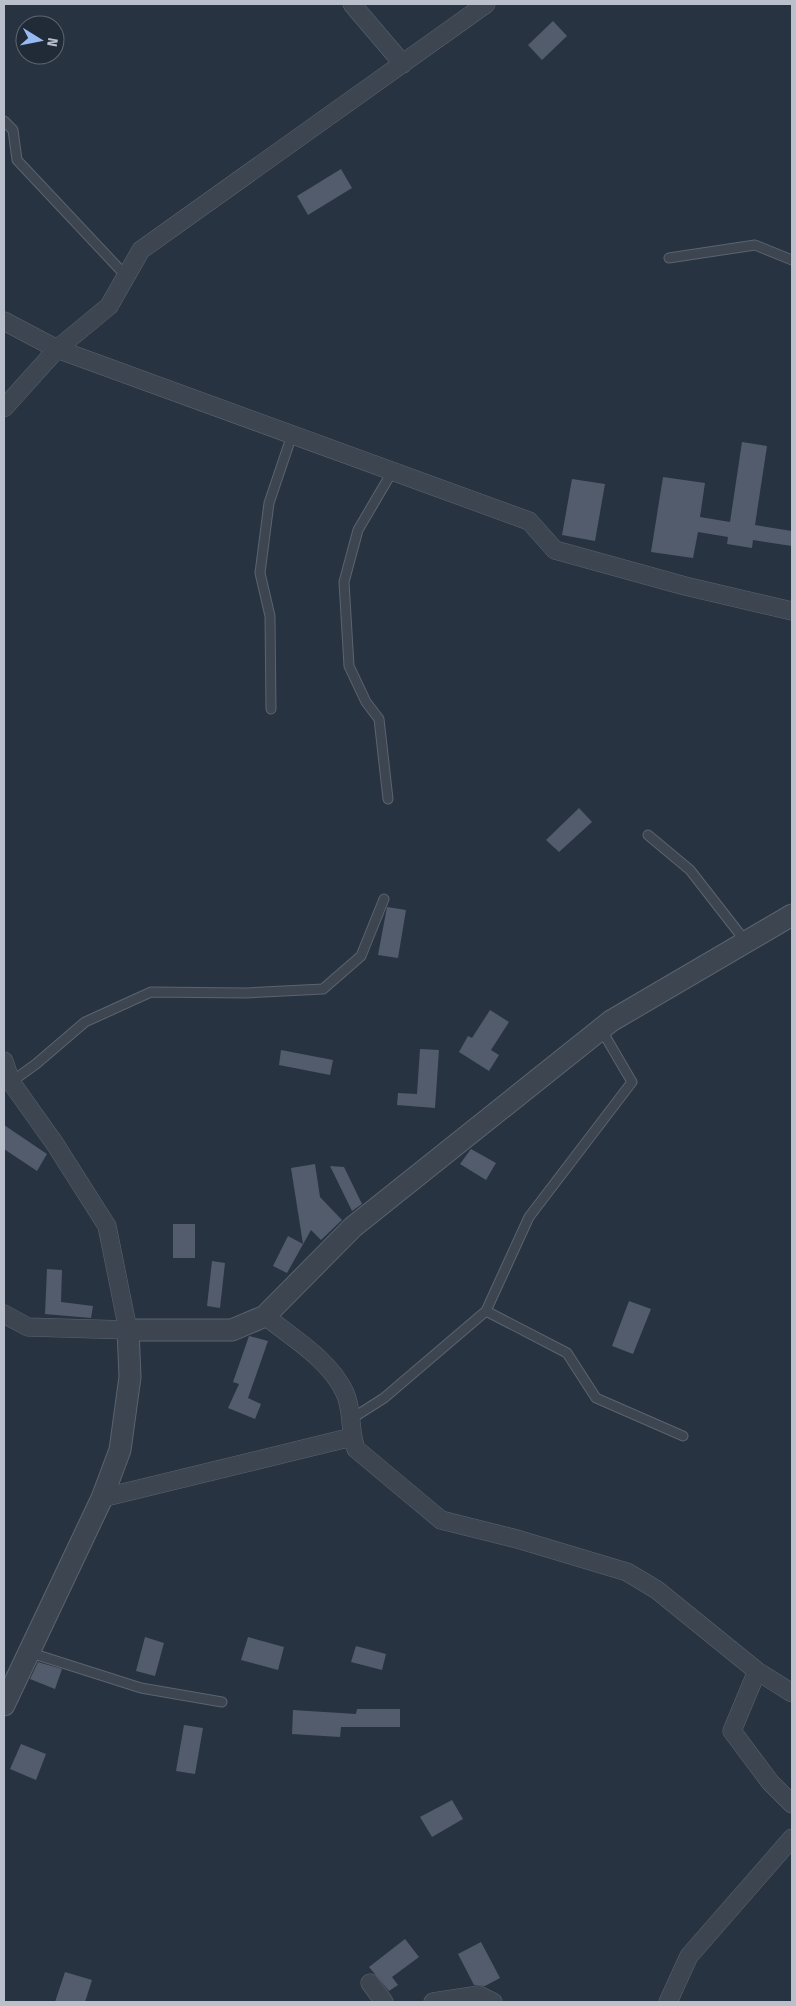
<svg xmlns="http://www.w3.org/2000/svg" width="796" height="2006" viewBox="0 0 796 2006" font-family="'Fira Sans Condensed',sans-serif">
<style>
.building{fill:#525c6c}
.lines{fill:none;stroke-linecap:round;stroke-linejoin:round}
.service-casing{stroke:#5b636f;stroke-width:11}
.minor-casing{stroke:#5b636f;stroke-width:19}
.tertiary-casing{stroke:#5b636f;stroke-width:23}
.service{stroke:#3d4551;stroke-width:9}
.minor{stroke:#3d4551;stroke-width:18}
.tertiary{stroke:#3d4551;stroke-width:21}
</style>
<rect width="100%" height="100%" fill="#283341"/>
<path class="building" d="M553,21L567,36L542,60L528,45Z
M341,169L352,188L308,215L297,196Z
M742,442L767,446L755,525L792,531V546L753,540L752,548L727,544L728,537L698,532L693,558L651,552L663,477L705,483L700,517L730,522Z
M572,479L605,484L595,541L562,535Z
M579,808L592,822L559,852L546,840Z
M387,907L406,910L398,958L378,955Z
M490,1010L509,1022L491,1050L499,1055L489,1071L459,1052L468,1036L472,1038Z
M420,1049L439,1050L435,1108L397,1105L398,1093L417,1094Z
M281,1050L333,1060L330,1075L279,1065Z
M4,1125L47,1154L37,1171L4,1149Z
M471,1149L496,1163L486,1180L460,1164Z
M315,1164L320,1197L342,1220L321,1240L311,1230L287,1273L273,1266L288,1236L303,1244L291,1168Z
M330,1166L344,1167L362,1204L352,1211Z
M173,1224H195V1258H173Z
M212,1261L225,1263L220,1308L207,1306Z
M47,1269L62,1270L61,1302L93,1306L91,1318L45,1314Z
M629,1301L651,1309L633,1354L612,1346Z
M249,1336L268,1341L248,1398L261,1404L255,1419L228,1408L239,1384L233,1382Z
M145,1637L164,1643L155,1676L136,1671Z
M248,1637L284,1647L278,1670L241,1660Z
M356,1646L386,1654L382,1670L351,1662Z
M38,1662L62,1669L55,1689L30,1679Z
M357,1709H400V1727H341L340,1737L292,1734L293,1710L356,1714Z
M184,1725L203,1728L195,1774L176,1771Z
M21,1744L46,1754L36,1780L10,1769Z
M452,1800L463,1819L432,1837L420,1817Z
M405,1939L419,1957L392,1977L398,1985L389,1991L369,1967Z
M481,1942L500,1978L485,1986L474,1985L458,1954Z
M65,1972L92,1980L85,2002H55Z"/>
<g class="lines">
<g class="service-casing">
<path id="service" d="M4,121L13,130L17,160L126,276
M669,258L755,245L792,260
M271,709L270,616L260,573L269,503L292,435
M388,799L379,719L366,702L349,666L344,582L358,530L392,472
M648,835L690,870L746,942
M11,1082L36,1064L85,1022L151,992L246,993L323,989L361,956L384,899
M486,1311L567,1353L596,1398L683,1436
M351,1419L384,1398L486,1311L529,1217L632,1082L601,1029
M28,1652L141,1688L222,1702"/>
</g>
<g class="minor-casing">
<path id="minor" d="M352,4L403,64
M4,321L57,349L529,521L555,550L685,586L792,611
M4,408L57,349L109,306L141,250L486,4
M4,1061L11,1082L55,1144L107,1226L128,1330L28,1327L4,1314
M265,1316C293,1338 330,1360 345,1393C353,1410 349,1431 356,1449L441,1520L517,1539L627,1572L657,1590L757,1671L792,1693
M102,1498L352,1437
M757,1671L732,1731L770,1782L792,1804
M370,1983L384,2002
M433,2002L479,1995L493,2002
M668,2002L689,1956L792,1838"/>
</g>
<g class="tertiary-casing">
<path id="tertiary" d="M4,1705L102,1498L120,1450L130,1377L128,1330H232L265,1316L353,1227L611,1021L792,915"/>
</g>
<use href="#service" class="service"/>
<use href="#minor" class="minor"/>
<use href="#tertiary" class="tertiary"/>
</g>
<rect width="796" height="2006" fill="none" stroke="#bac0cb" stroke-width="10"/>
<g transform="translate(40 40) rotate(100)"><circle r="24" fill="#212a37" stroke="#5e6672"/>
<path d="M0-4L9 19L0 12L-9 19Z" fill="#97baf3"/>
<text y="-8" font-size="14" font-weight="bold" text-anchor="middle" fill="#bac0cb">N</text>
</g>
</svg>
